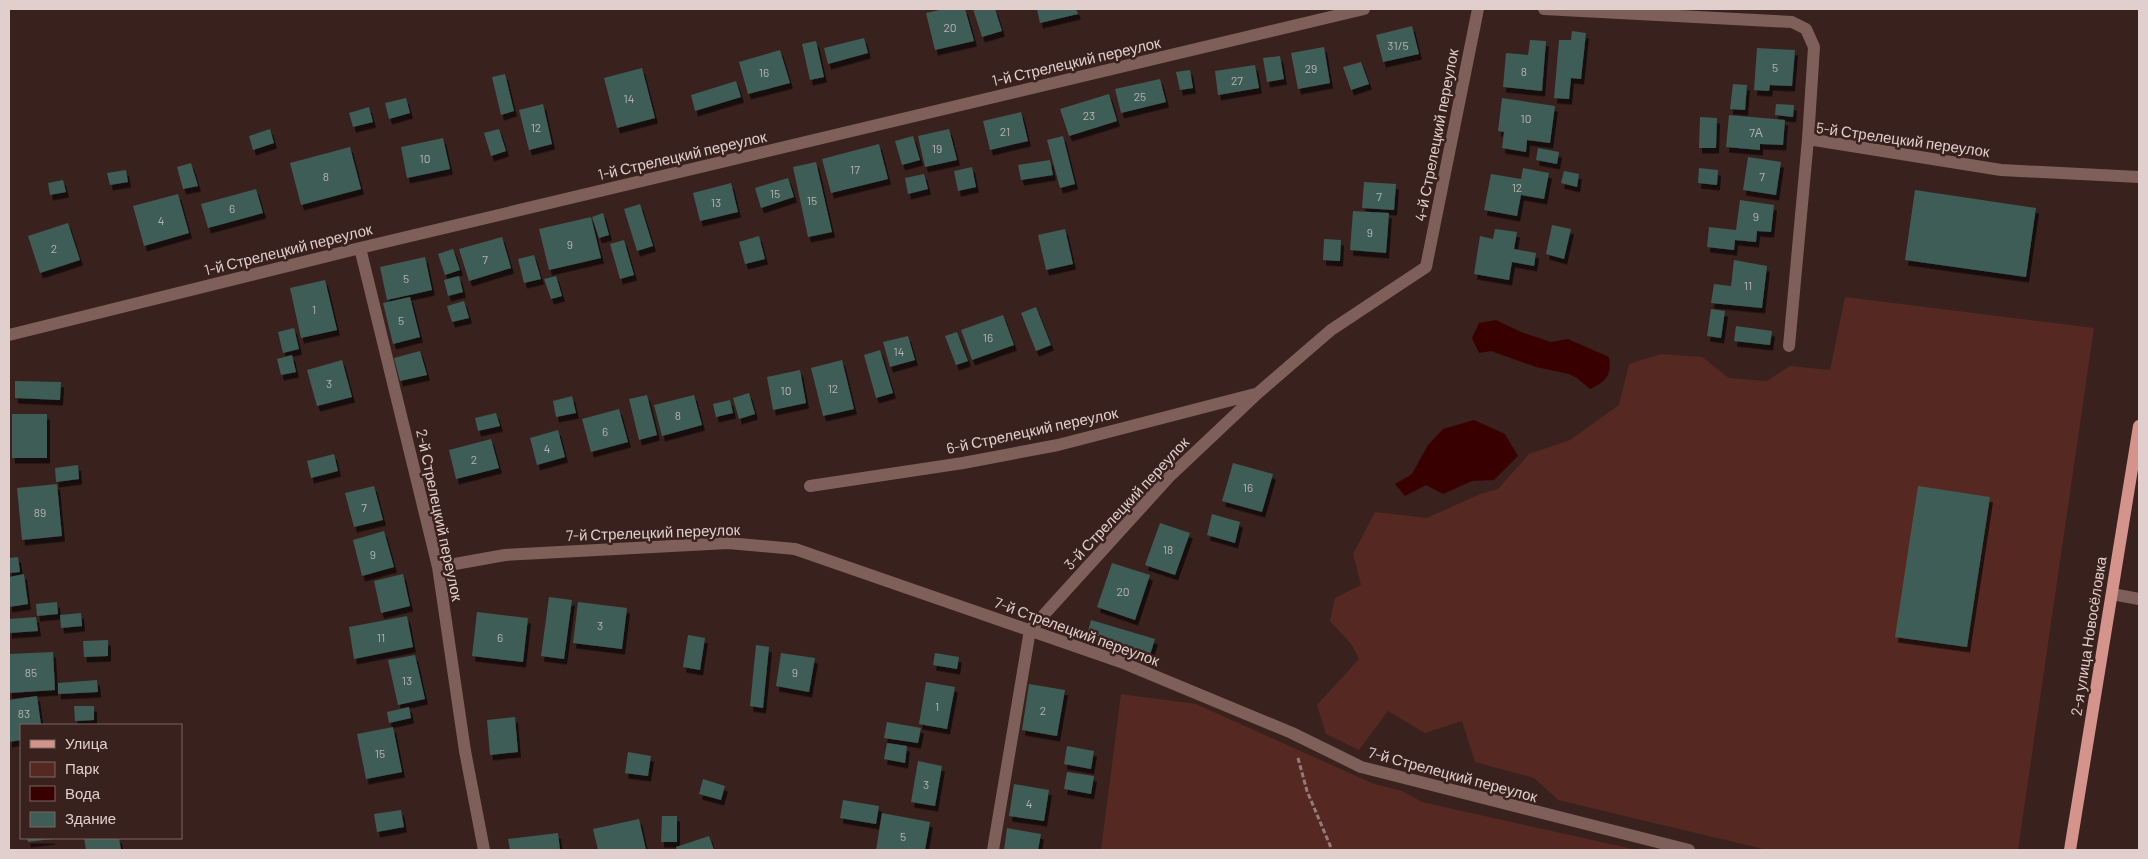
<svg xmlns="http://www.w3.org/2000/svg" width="2148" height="859" viewBox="0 0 2148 859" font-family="Barlow,sans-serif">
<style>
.green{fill:#562822}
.water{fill:#390000}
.building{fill:#3e5d57;filter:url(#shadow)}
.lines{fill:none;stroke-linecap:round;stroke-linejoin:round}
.path{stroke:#917c79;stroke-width:3;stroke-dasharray:5 2.5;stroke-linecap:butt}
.minor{stroke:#7e5f5a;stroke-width:12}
.major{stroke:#d4948b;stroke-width:12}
.labels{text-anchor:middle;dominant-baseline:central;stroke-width:5;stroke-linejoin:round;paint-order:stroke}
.number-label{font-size:12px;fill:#b8b2af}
.street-label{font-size:15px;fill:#e0cfcc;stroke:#39211d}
</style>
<defs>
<filter id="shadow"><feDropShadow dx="3" dy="5.5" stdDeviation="0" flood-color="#0009"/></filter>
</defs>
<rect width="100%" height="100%" fill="#39211d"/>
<path class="green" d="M1845,297L2094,328L2018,850H1767L1558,800L1534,778L1475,762L1462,721L1425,733L1388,711L1359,750L1326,734L1317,705L1359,659L1352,645L1330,621L1335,598L1361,585L1353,554L1375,512L1427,518L1478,495L1498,489L1529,454L1570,440L1619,405L1629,364L1661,354L1702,357L1729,378L1767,381L1790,366L1830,370Z
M1121,694L1196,704L1374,784L1402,791L1422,802L1637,850H1101Z"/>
<path class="water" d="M1496,320L1521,332L1551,342L1568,339L1609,357C1612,375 1606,382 1590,389L1577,378L1569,374L1536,367L1491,351L1479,353L1472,338L1479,323Z
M1474,420L1505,434L1518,456L1494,480L1472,481L1443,494L1426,485L1405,496L1395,484L1412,474L1428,445L1443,429Z"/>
<path class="building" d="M944,9H965L974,41L935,50L926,13Z
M973,9H995L1002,31L982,37Z
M1037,9H1076L1078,14L1040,23Z
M1412,26L1419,54L1383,62L1376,35Z
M1572,31L1586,33L1581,79L1571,78L1569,99L1554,98L1559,40H1571Z
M864,38L868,53L828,64L824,48Z
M1530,40L1546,41L1542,91L1503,87L1506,53L1528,55Z
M816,41L824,77L810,80L802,44Z
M1324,47L1330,83L1298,89L1291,53Z
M1757,48L1795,50L1792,86L1770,85L1769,91L1754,90Z
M780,50L790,83L748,94L739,62Z
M1280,56L1284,79L1267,82L1263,58Z
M1361,62L1369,84L1351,90L1343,67Z
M1255,65L1259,88L1218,95L1215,71Z
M642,68L655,118L617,128L604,78Z
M1190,70L1193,88L1180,90L1176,72Z
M505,74L514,111L501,115L492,77Z
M1160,79L1166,102L1121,113L1115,89Z
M736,81L741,97L695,111L691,95Z
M1733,84L1747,85L1745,110L1730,109Z
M1109,94L1117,121L1069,136L1060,109Z
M406,98L410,113L389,119L385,103Z
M1502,98L1555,106L1550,143L1527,140L1526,152L1502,148L1504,132L1498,131Z
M543,104L552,144L529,150L519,110Z
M1776,104L1794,105L1793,117L1775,115Z
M369,107L373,122L353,127L349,113Z
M1021,112L1028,141L990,150L983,121Z
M1729,115L1785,120L1783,145L1760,144V150L1726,147Z
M1700,117L1717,118L1716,148H1699Z
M270,129L274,143L253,150L249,136Z
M499,129L506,151L491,156L484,133Z
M949,129L957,160L925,167L918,136Z
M913,136L920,160L902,165L895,141Z
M1063,136L1075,184L1060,188L1047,140Z
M443,138L450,169L407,178L401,147Z
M879,144L888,179L831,193L822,159Z
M350,147L361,189L301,205L290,163Z
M1538,148L1559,152L1557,164L1536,160Z
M1748,157L1781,162L1776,195L1743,190Z
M1050,160L1053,175L1021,180L1018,165Z
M816,162L832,232L808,237L793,167Z
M191,163L198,186L183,189L177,167Z
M972,167L976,187L958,191L954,171Z
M1523,168L1549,173L1544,199L1521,195L1517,216L1484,210L1491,174L1521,179Z
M1699,168L1718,170L1717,185L1698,183Z
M126,170L128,182L110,185L107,173Z
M1564,171L1579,174L1577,187L1561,183Z
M924,174L928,189L908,194L905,178Z
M788,178L794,197L761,208L755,188Z
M63,180L66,192L50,195L48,183Z
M1364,182L1396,184L1394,210L1362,208Z
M731,183L738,212L700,221L693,193Z
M256,189L263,213L208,228L201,204Z
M1915,190L2036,208L2026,277L1905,260Z
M178,194L189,233L144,246L133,206Z
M1740,200L1774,205L1771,232L1757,231L1756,242L1735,240L1734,250L1707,247L1709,227L1736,230Z
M640,204L653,246L637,251L624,209Z
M1353,211L1389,213L1386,253L1350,250Z
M603,213L609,235L599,238L592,217Z
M591,217L601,258L549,270L539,229Z
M68,223L80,260L40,273L28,236Z
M1552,225L1571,229L1564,259L1546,254Z
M1065,229L1073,264L1046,270L1038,235Z
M1495,229L1517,232L1514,249L1536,253L1534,266L1512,262L1509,280L1474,274L1480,236L1493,239Z
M759,236L765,259L745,264L739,242Z
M502,237L511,268L469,281L459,249Z
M1324,239L1341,240L1340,261L1323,260Z
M624,240L634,275L620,279L610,244Z
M453,249L460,270L445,275L438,254Z
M534,255L541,279L524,283L518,259Z
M425,257L432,290L387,300L380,267Z
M1734,260L1767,266L1762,308L1711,303L1714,284L1731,286Z
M459,276L463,292L448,296L444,280Z
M556,276L562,296L551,299L544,279Z
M325,280L337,330L301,338L290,288Z
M410,297L420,337L393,344L383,303Z
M464,301L469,318L452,322L447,306Z
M1036,307L1051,345L1036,351L1021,313Z
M1711,309L1725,311L1721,338L1707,336Z
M1003,315L1014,345L972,360L961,330Z
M1736,326L1772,331L1770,345L1734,341Z
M294,328L299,349L283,353L278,332Z
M957,332L968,361L956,365L945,336Z
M908,336L915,360L890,367L883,342Z
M880,350L893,393L876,398L864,355Z
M420,351L427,375L400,381L394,358Z
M292,355L296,372L281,375L277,359Z
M342,360L352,397L317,406L307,370Z
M842,360L854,409L823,416L811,368Z
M800,370L806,403L773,410L767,377Z
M15,381L61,382L60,400L15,398Z
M749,393L755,414L739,419L733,398Z
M647,395L657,435L639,440L629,399Z
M694,395L702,425L662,436L654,405Z
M572,396L576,413L556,417L553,401Z
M730,400L733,413L716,417L713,404Z
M619,409L628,442L591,452L582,419Z
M496,413L500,426L478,431L475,418Z
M12,414H47V458H12Z
M558,430L565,457L537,465L530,438Z
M491,439L499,468L456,479L449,450Z
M334,454L338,471L311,478L307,461Z
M1233,463L1273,474L1262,512L1222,501Z
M78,465L79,479L56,482L55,468Z
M57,484L62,536L22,540L17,488Z
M374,486L383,520L354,527L345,493Z
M1918,486L1990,497L1967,647L1895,637Z
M1212,514L1240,522L1235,543L1207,535Z
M1160,523L1190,533L1175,575L1145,565Z
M384,531L394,567L362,576L353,540Z
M18,557L20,572L9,573V558Z
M1112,563L1150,575L1135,620L1097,607Z
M24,574L28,604L9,607V577Z
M403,574L410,606L381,613L374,581Z
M549,597L572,600L564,659L541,656Z
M57,602L58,614L37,616L36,604Z
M578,602L627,608L622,649L573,643Z
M477,612L528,618L523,662L472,656Z
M81,613L82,626L61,628L60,615Z
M407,616L413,647L354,659L349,627Z
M36,617L38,631L9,633V619Z
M1091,620L1155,639L1149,658L1086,639Z
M688,635L705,638L700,670L683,667Z
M108,640V656L84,657L83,641Z
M756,645L769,647L763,708L750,706Z
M53,652L55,690L9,693V654Z
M781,653L815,658L809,692L776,686Z
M935,653L959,657L957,669L933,665Z
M415,655L425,699L398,705L388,660Z
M97,680L98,692L58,694V683Z
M926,682L955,687L947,729L919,724Z
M1029,684L1065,690L1057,736L1022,730Z
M37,696L41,725H21V740L9,742V700Z
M74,706H94V720L75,721Z
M409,707L411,718L389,723L387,712Z
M515,717L518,752L490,755L487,720Z
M887,722L921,728L918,743L884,738Z
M393,727L402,772L366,779L357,734Z
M887,743L907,746L905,763L884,759Z
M1067,746L1094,751L1091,769L1064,764Z
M628,752L651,756L648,776L625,773Z
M918,761L942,766L935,806L911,802Z
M1067,772L1094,776L1091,794L1064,789Z
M703,779L725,786L721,800L699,794Z
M1014,784L1049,790L1044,821L1009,816Z
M843,800L879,806L876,824L840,818Z
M401,810L404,827L377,832L374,814Z
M882,813L930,822L925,850H876Z
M662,816H677V842H661Z
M639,819L646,850H598L593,829Z
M1007,828L1041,834L1038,850H1004Z
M558,833L560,850H510L508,839Z
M709,836L714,850H677L676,847Z
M27,838H52V839L28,842Z
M84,838H119L121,850H86Z"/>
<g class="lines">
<path class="path" d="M1298,758L1307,791L1332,850"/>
<path class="minor" d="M1544,9L1792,22L1806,29L1814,47L1808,139
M360,248L438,567L465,751L484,850
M9,335L360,248L1364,9
M1789,346L1808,139L2001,170L2139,177
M810,486L963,463L1058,445L1255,394
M438,567L505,555L728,543L795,549L1121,662L1292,733L1361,767L1689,850
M2112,594L2139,599
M993,850L1030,630L1169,477L1258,393L1331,330L1426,267L1478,9"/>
<path class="major" d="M2070,850L2139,426"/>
</g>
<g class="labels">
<g class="number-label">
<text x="950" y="27">20</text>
<text x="1398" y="45">31/5</text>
<text x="1775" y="67">5</text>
<text x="1311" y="68">29</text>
<text x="1524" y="71">8</text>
<text x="764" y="72">16</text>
<text x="1237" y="80">27</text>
<text x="1140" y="96">25</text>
<text x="629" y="98">14</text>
<text x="1089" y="115">23</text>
<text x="1526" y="118">10</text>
<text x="536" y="127">12</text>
<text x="1005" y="131">21</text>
<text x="1756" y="132">7А</text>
<text x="937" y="148">19</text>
<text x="425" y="158">10</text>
<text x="855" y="169">17</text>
<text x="326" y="176">8</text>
<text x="1762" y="176">7</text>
<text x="1517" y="187">12</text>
<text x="775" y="193">15</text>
<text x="1379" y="196">7</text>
<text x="812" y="200">15</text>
<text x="716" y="202">13</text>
<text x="232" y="208">6</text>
<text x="1756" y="216">9</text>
<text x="161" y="220">4</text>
<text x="1370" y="232">9</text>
<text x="570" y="244">9</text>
<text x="54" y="248">2</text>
<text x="485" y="259">7</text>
<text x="406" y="278">5</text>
<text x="1748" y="285">11</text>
<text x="314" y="309">1</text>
<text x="401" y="320">5</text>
<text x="988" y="337">16</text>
<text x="899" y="351">14</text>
<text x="329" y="383">3</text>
<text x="833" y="388">12</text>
<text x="786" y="390">10</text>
<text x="678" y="415">8</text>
<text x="605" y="431">6</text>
<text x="547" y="448">4</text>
<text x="474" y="459">2</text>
<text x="1248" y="487">16</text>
<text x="364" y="507">7</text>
<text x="40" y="512">89</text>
<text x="1168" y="549">18</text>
<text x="373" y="554">9</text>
<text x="1123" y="591">20</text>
<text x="600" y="625">3</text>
<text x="381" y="637">11</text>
<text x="500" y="637">6</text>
<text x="31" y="672">85</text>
<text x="795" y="672">9</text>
<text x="407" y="680">13</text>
<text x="937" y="706">1</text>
<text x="1043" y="710">2</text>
<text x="24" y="713">83</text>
<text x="380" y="753">15</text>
<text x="926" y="784">3</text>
<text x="1029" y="803">4</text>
<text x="903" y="836">5</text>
</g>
<g class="street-label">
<text transform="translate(1076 61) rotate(-13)">1-й Стрелецкий переулок</text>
<text transform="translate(1436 135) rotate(-79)">4-й Стрелецкий переулок</text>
<text transform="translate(1903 139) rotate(8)">5-й Стрелецкий переулок</text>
<text transform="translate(682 155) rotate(-13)">1-й Стрелецкий переулок</text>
<text transform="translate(288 249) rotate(-14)">1-й Стрелецкий переулок</text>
<text transform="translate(1032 430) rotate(-12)">6-й Стрелецкий переулок</text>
<text transform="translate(1126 503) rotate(-47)">3-й Стрелецкий переулок</text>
<text transform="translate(440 515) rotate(78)">2-й Стрелецкий переулок</text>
<text transform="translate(653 532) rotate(-2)">7-й Стрелецкий переулок</text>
<text transform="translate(1077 631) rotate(20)">7-й Стрелецкий переулок</text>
<text transform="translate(2088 636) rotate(-81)">2-я улица Новосёловка</text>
<text transform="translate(1453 774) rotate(15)">7-й Стрелецкий переулок</text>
</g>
</g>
<rect width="2148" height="859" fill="none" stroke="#e0cfcc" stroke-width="20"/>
<rect x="20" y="724" width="162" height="115" fill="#39211d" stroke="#7c6763"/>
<rect x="30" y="740" width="25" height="8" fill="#d4948b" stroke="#7c6763"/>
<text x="65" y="749" font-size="15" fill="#e0cfcc">Улица</text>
<rect x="30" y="762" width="25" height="15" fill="#562822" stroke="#7c6763"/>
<text x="65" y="774" font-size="15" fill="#e0cfcc">Парк</text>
<rect x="30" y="786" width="25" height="15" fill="#390000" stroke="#7c6763"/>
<text x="65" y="799" font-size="15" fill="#e0cfcc">Вода</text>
<rect x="30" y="812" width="25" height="15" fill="#3e5d57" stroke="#7c6763"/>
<text x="65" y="824" font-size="15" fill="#e0cfcc">Здание</text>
</svg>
